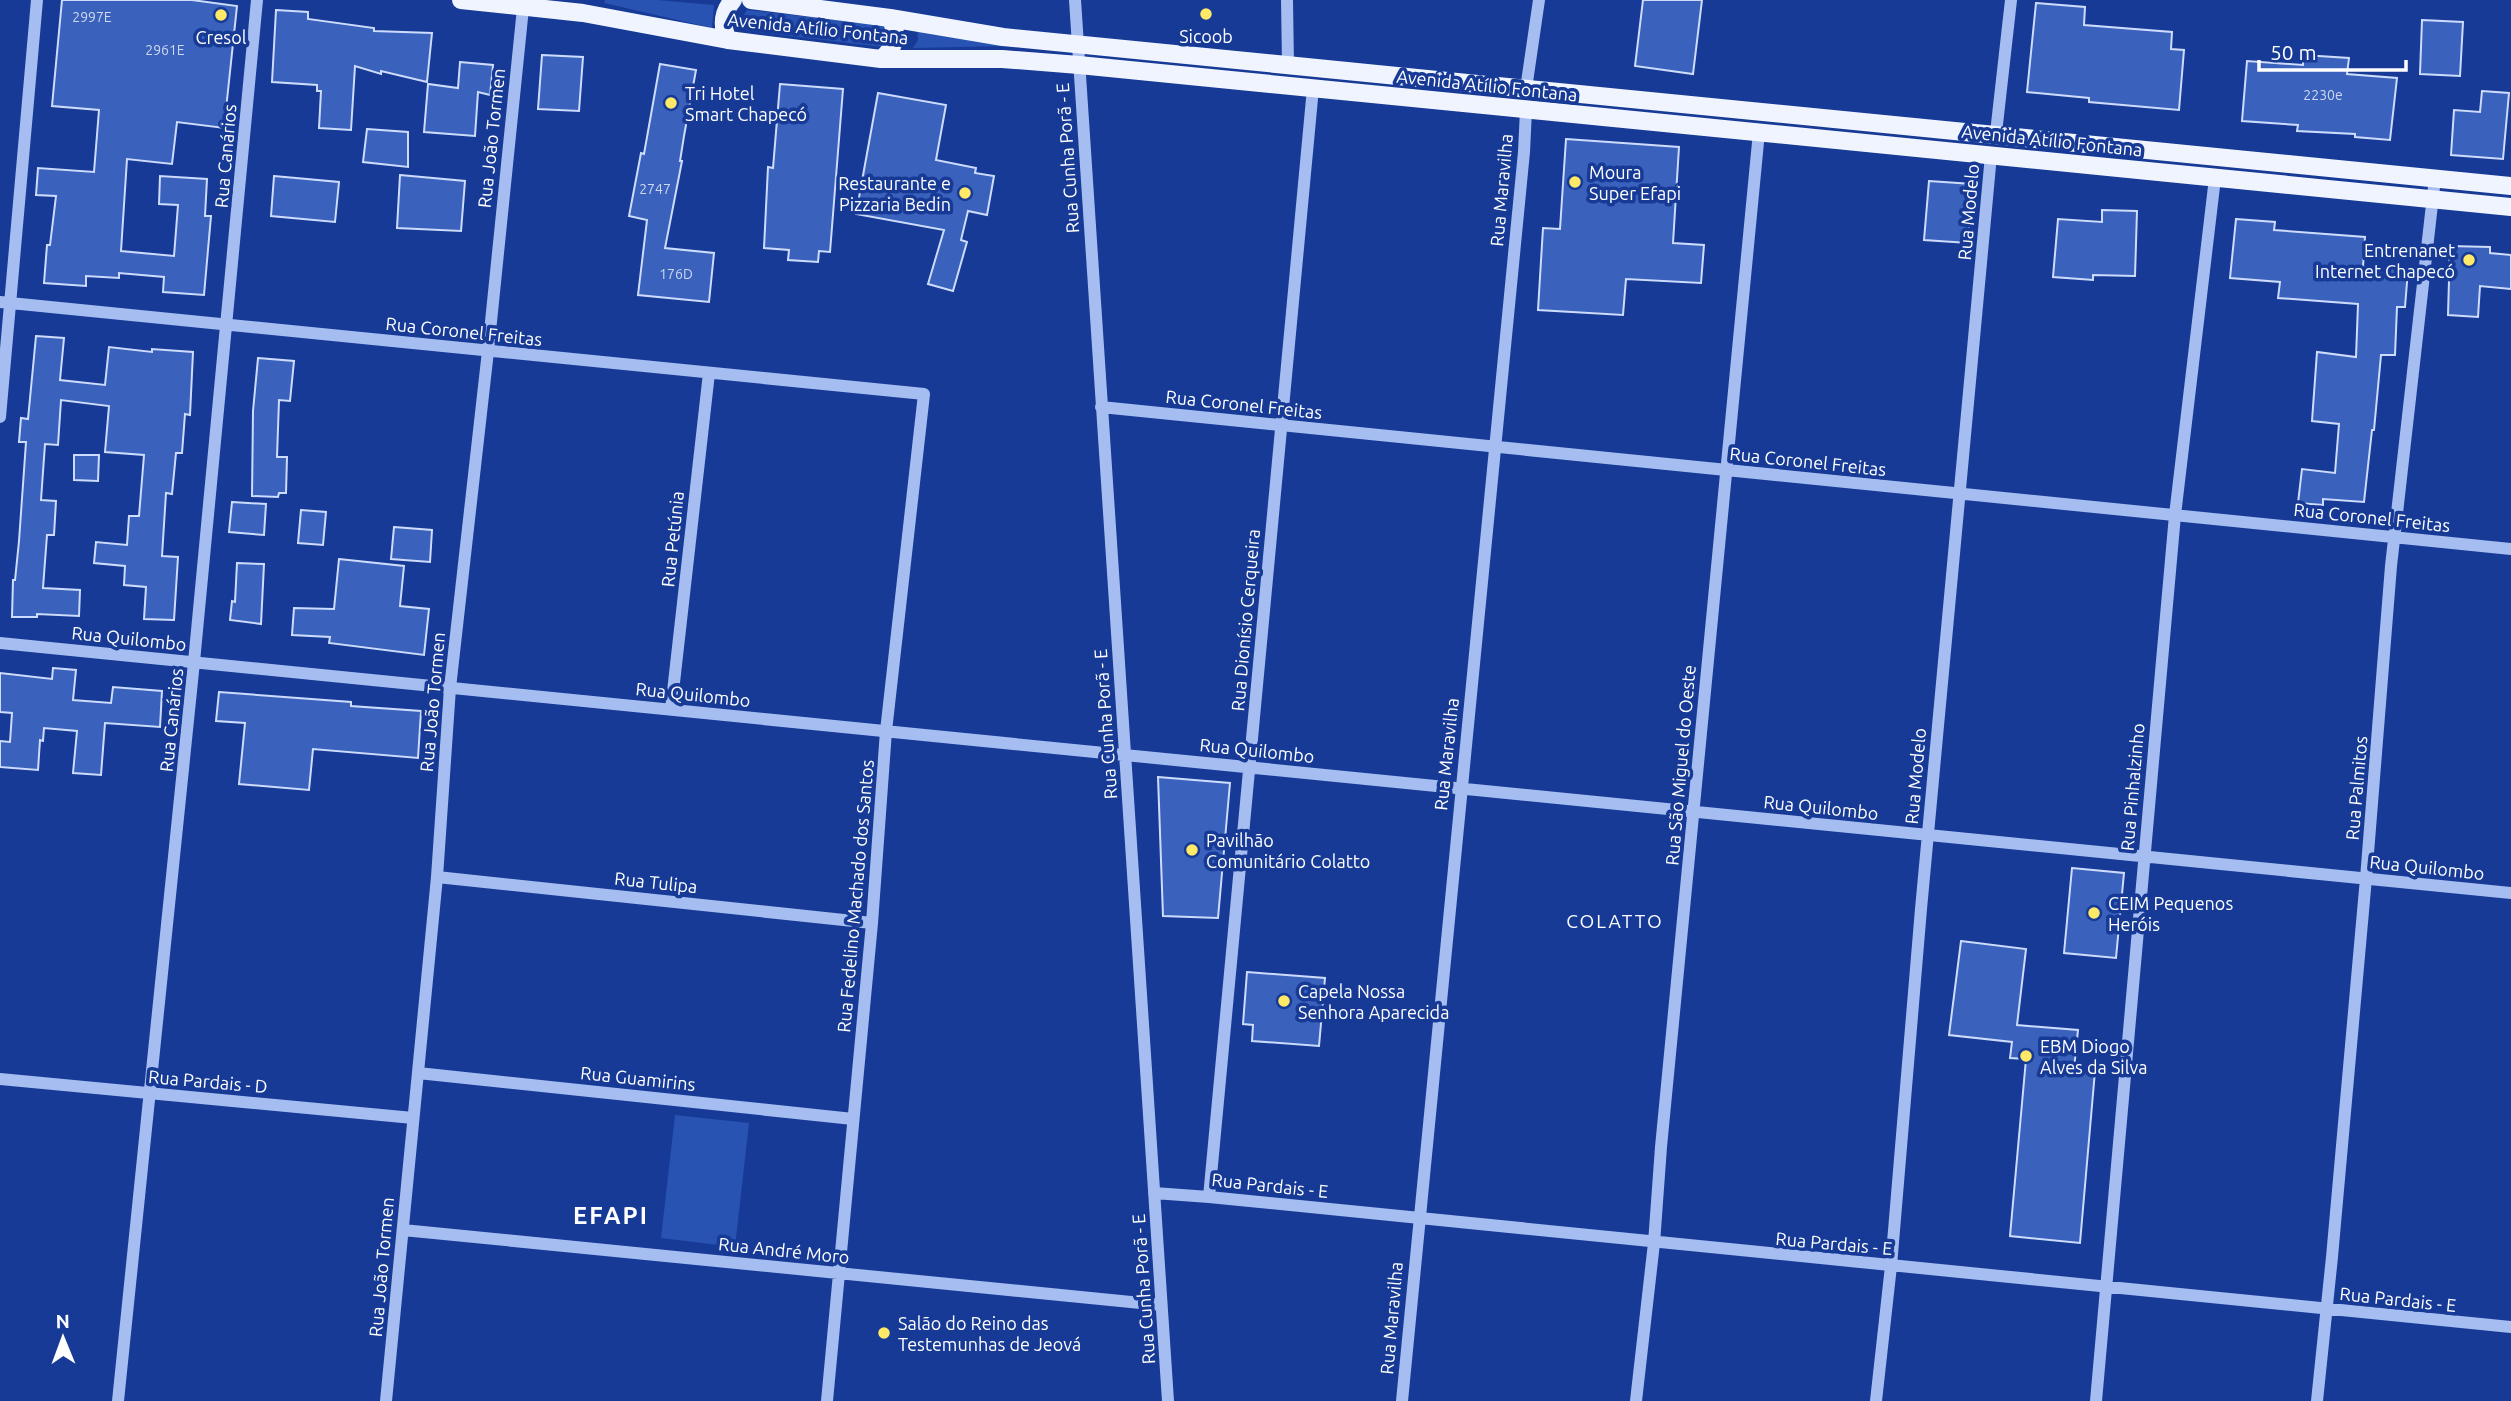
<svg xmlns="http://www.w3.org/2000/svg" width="2511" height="1401" viewBox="0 0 2511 1401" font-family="Ubuntu,sans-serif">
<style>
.green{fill:#2853b3}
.building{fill:#3a61bb;stroke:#cddcfc;stroke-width:2}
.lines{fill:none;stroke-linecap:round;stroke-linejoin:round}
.minor{stroke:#a6bdf1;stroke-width:12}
.major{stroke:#f0f4ff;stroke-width:18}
.poi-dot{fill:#ffe966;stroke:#163a95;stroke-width:2.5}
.labels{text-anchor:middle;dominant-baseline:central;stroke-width:7;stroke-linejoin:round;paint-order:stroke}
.number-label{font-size:14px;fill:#ced8ee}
.street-label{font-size:18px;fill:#fff;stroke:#163a95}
.poi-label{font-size:18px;fill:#fff;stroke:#163a95;text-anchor:start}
.neighbourhood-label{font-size:19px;letter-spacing:2px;fill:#fff;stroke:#163a95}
.district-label{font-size:24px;font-weight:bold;letter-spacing:2px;fill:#fff;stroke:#163a95}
</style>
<rect width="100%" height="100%" fill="#163a95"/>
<path class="green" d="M605,0H657L714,5L712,28L604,3Z
M747,10L884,25L890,31L883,47L748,31L744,28L743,17Z
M917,29L1011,46L913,48L918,40Z
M675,1115L749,1123L735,1247L661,1238Z"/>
<path class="building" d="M62,0H192L237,6L224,128L177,122L172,164L127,159L121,251L174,256L178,205L159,204L160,176L207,179L205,216H211L204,295L163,292L164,277L119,273V278L86,276V286L44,283L47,245H50L56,196L36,195L38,168L94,172L99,110L52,106Z
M1643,0H1702L1693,74L1635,66Z
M2036,3L2085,7L2084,25L2172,32L2171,49L2184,50L2179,110L2089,102V98L2027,92Z
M276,10L308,12V19L374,28V31L432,33L427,82L381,71V74L355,66L351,130L319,128L321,91H317V85L272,82Z
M2422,20L2463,22L2460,76L2420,74Z
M542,55L583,57L579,111L538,109Z
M2303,55L2349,58L2347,74L2397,78L2390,140L2355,137V134L2297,131L2298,125L2242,121L2247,61L2303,65Z
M460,62L493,65L490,95L478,92L475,136L424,132L428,84L458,88Z
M660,64L696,70L684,136L680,161H682L665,248L714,253L709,302L638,295L647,220L629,216L641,153L644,154Z
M780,84L843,89L830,252L819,251L818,262L788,260L789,250L764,248L768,167L773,168Z
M2482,91L2509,93L2503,159L2451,155L2454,110L2480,112Z
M878,93L946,105L936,160L976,168L975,173L994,176L987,215L968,211L961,240L967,242L953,291L928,284L944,230L856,214Z
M367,129L408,132V167L363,162Z
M1566,139L1679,147L1673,243L1704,245L1701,283L1626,279L1623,315L1538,310L1543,228L1560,229Z
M400,175L465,181L461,231L397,228Z
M274,176L339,182L335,222L271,216Z
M1929,181L1972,184L1968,243L1924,240Z
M2102,210L2137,211L2135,276L2093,275V280L2053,277L2058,219L2102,222Z
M2236,219L2275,222L2274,230L2365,237L2363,267L2408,270L2405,307H2397L2395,355H2381L2374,430H2372L2364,502L2323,499V505L2298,503L2302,469L2335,473L2339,424L2312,421L2317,352L2356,357L2358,304L2278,298L2280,282L2230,278Z
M2450,246L2490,247V253L2511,255V289L2480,286L2478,317L2448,315Z
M36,336L64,338L60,380L105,385L109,347L152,352V349L193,352L190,415L185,414L182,453H176L172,494L166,493L162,556L178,557L174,620L144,619L146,587L124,585L125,566L94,563L96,542L127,545L129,516H139L144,455L105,452L109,406L61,400L58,445L45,444L41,500L56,501L54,535H47L43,588L80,590L79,616L37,614V617H12L13,580H15L19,541L26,442H19L21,418L28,419Z
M258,358L294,361L290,401L279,400L277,457H287L286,493H279L278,497L252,496L253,411Z
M74,455H99L98,481L74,480Z
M232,502L266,504L264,535L229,532Z
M301,510L326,512L323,545L298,543Z
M394,527L432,530L430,562L391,559Z
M339,559L404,566L400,606L429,609L424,655L329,643L330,637L292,635L294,608L334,609Z
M237,563L264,564L261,624L230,620L232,601L235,602Z
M53,668L76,670L73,700L111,703L113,687L162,691L160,727L105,723L101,775L73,773L77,731L44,728L43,741L40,740L38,770L0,767V741L10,742L12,713L0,712V673L52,679Z
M219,692L351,702V706L421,711L418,758L313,749L309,790L239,784L245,723L216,721Z
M1158,777L1230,783L1218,918L1163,916Z
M2072,868L2124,873L2116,958L2064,953Z
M1961,941L2026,949L2017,1025L2078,1030L2074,1069L2095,1071L2080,1243L2010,1236L2026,1059L2010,1058L2012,1042L1949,1035Z
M1247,972L1325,978L1319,1046L1252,1041L1253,1025L1243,1024Z"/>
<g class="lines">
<path class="minor" d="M1075,0L1168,1401
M1287,0L1288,65
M1526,89L1539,0
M1996,133L2011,0
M0,302L924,394L886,731L872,923L827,1401
M1101,407L2511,549
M0,417L37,0
M0,643L2511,893
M671,709L709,373
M437,877L872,923
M418,1073L853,1119
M0,1079L413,1118
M1154,1193L1209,1197C1643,1240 2077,1284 2511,1327
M1209,1197L1313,88
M403,1230L1161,1305
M118,1401L194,662L257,0
M386,1401L437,877L450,688L488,351L523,8
M1402,1401L1524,152L1526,110
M1636,1401L1654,1243L1661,1147L1759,132
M1876,1401L1891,1266L1921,909L1991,155
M2096,1401L2175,515L2215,178
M2317,1401L2332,1257L2366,878L2391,566L2435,178"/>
<path class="major" d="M461,0L583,13L728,40L881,59H1002L1079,65L2511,207
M751,0L890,18L1003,37L2511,186
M728,40C721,25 722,13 733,0
M881,59C896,47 899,35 890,18"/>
</g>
<g class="poi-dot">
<circle cx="1206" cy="14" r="7"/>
<circle cx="221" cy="15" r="7"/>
<circle cx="671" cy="103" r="7"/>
<circle cx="1575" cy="182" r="7"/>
<circle cx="965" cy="193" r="7"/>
<circle cx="2469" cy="260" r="7"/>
<circle cx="1192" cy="850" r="7"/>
<circle cx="2094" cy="913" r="7"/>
<circle cx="1284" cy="1001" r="7"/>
<circle cx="2026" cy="1056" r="7"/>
<circle cx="884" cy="1333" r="7"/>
</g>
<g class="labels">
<g class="number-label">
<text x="92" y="17">2997E</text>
<text x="165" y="50">2961E</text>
<text x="2323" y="95">2230e</text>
<text x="655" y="189">2747</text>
<text x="676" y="274">176D</text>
</g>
<g class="street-label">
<text transform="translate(818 28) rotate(6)">Avenida Atílio Fontana</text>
<text transform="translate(1487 85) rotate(6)">Avenida Atílio Fontana</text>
<text transform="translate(491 138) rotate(-84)">Rua João Tormen</text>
<text transform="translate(2052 140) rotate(6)">Avenida Atílio Fontana</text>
<text transform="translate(225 156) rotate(-85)">Rua Canários</text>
<text transform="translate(1067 158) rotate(-94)">Rua Cunha Porã - E</text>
<text transform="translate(1501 190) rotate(-85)">Rua Maravilha</text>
<text transform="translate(1968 212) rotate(-85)">Rua Modelo</text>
<text transform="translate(464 331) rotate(6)">Rua Coronel Freitas</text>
<text transform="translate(1244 404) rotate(6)">Rua Coronel Freitas</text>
<text transform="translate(1808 461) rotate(6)">Rua Coronel Freitas</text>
<text transform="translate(2372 517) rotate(6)">Rua Coronel Freitas</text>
<text transform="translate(672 539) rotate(-84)">Rua Petúnia</text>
<text transform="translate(1245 620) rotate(-85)">Rua Dionísio Cerqueira</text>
<text transform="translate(129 638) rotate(6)">Rua Quilombo</text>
<text transform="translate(693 694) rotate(6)">Rua Quilombo</text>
<text transform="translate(432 702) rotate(-85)">Rua João Tormen</text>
<text transform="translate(171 720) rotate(-84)">Rua Canários</text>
<text transform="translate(1105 724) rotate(-94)">Rua Cunha Porã - E</text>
<text transform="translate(1257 750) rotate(6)">Rua Quilombo</text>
<text transform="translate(1446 754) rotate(-84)">Rua Maravilha</text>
<text transform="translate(1680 765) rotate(-85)">Rua São Miguel do Oeste</text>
<text transform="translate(1915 776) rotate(-85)">Rua Modelo</text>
<text transform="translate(2132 787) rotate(-85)">Rua Pinhalzinho</text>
<text transform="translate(2356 788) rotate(-85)">Rua Palmitos</text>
<text transform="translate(1821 807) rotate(6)">Rua Quilombo</text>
<text transform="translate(2427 867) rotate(6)">Rua Quilombo</text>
<text transform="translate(656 882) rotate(6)">Rua Tulipa</text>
<text transform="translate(855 896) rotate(-85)">Rua Fedelino Machado dos Santos</text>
<text transform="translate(638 1078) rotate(6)">Rua Guamirins</text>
<text transform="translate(208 1081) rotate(5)">Rua Pardais - D</text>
<text transform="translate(1270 1185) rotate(6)">Rua Pardais - E</text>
<text transform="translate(1834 1243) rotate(5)">Rua Pardais - E</text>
<text transform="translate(784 1250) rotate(6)">Rua André Moro</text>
<text transform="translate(381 1267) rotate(-85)">Rua João Tormen</text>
<text transform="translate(1143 1289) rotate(-94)">Rua Cunha Porã - E</text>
<text transform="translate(2398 1299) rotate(6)">Rua Pardais - E</text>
<text transform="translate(1391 1318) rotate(-85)">Rua Maravilha</text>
</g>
<g class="poi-label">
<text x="1206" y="36" text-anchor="middle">Sicoob</text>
<text x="221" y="37" text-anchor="middle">Cresol</text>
<text x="685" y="93">Tri Hotel<tspan x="685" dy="21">Smart Chapecó</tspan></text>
<text x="1589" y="172">Moura<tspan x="1589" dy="21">Super Efapi</tspan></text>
<text x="951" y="183" text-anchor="end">Restaurante e<tspan x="951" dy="21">Pizzaria Bedin</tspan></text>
<text x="2455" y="250" text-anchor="end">Entrenanet<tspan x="2455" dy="21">Internet Chapecó</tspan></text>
<text x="1206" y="840">Pavilhão<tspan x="1206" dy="21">Comunitário Colatto</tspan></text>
<text x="2108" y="903">CEIM Pequenos<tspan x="2108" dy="21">Heróis</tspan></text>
<text x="1298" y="991">Capela Nossa<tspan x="1298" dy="21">Senhora Aparecida</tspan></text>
<text x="2040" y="1046">EBM Diogo<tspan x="2040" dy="21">Alves da Silva</tspan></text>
<text x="898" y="1323">Salão do Reino das<tspan x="898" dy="21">Testemunhas de Jeová</tspan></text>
</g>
<g class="neighbourhood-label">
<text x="1615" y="921">COLATTO</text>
</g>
<g class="district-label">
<text x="611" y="1215">EFAPI</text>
</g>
</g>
<g transform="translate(63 1338) rotate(359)" stroke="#163a95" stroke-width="5" paint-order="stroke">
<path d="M0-5L12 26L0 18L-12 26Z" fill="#ffffff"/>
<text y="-10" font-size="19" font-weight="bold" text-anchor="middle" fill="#ffffff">N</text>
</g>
<path d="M2259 60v10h147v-10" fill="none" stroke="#ffffff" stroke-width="3.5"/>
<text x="2270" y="60" font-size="21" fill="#ffffff" stroke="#163a95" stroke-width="5" paint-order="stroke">50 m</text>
</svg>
